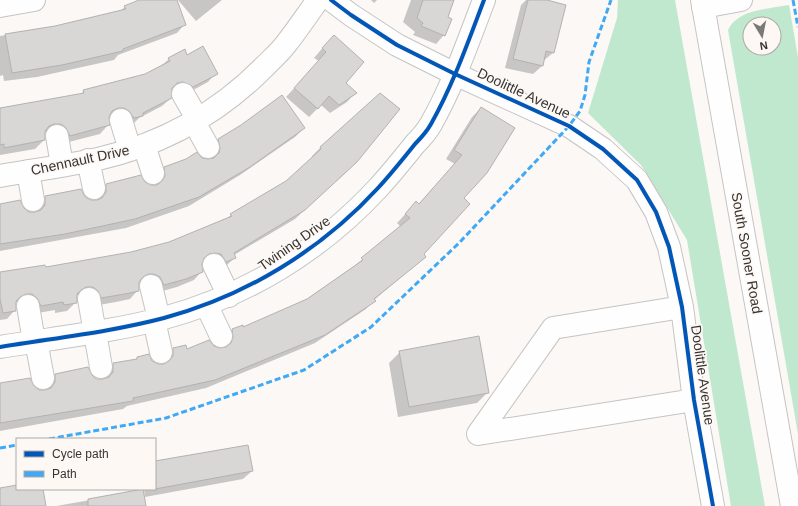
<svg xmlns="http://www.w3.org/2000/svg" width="798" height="506" viewBox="0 0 798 506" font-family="Helvetica,sans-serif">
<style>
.green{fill:#c0e8ce;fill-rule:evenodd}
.shadow{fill:#0003}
.building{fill:#d9d7d6;stroke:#b4b2b0}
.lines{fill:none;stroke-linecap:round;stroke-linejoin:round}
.minor-casing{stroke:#c6c4c2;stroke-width:24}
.major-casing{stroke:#c6c4c2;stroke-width:24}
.minor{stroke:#fefefe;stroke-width:22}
.major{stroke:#fefefe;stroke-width:22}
.quiet{stroke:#3fa9f5;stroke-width:3;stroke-dasharray:6 3;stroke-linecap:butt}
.cycleway-casing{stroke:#fdf8f4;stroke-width:6}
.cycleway{stroke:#0057b8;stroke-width:4}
.labels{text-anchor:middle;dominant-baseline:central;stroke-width:3.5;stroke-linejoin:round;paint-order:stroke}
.street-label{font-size:14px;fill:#363433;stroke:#fdf8f4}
</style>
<rect width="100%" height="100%" fill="#fbf8f6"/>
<path class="green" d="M618,0H675L765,506H731L687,240L641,165L588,113L617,18Z
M789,5L798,57V434L728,30C738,9 769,9 789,5ZM750,24H774V48H750Z"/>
<path class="shadow" d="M142,0H176L185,24L177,33L118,55L114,60L37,77L4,81L3,75L0,76V36L55,27L120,11L125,7Z
M178,0H222L196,21Z
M371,0H377L374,3Z
M411,0H453L446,18L444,35L436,44L413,35L415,32L403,22Z
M526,0H543L553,53L543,61L542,66L533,74L505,68L521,5Z
M325,45L344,83L355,93L347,102L330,113L321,105L309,117L286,97L319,61L314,58Z
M187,56L216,73L208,82L184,95L174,90L171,91V98L162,106L139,118L133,124L115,116H108V125L100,134L61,144L52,132H44V140L35,149L0,155V108L80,95L84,91L145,75L161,66L169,59Z
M380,94L348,170L295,219L234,255L235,257L226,266L206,261H201L202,271L194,280L177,287L155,293L145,282H138V290L130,299L116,302L93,306L84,295H77L76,302L67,311L55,313V310L32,314L23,302H16L15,310L7,319L0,320V273L45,268L116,256L170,243L226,219L231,215L286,182L313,157L312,156L320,148Z
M481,108L463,198L422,254L425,257L374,300L366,309L315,343L206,388L127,406L123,409L0,431V384L33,387L39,391H46L47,383L55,375L91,376L96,380H104L105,373L113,364L135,360L137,358L157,365H164L165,358L173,349L187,351L214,347L224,349V339L232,330L243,328L307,299L353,267L401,227L397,223L408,211L418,205L455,164L446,159L472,117Z
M304,128L295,137L240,175L189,206L126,228L0,251V205L36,213L37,205L45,197H84L90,201H97L98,193L106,185L144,183L151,186H157L156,176L165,167L201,159L211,160L210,148L218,140Z
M400,352L488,392L477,403L398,417L389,363Z
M155,462L252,471L243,479L145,497L144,489H155Z
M142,491L145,506H56Z"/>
<path class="building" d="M139,0H177L186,25L123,49V51L62,65L12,73L5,34L55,26L126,9L124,6Z
M423,0H454L448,17L452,19L445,36L421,26L423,23L417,18Z
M528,0H547L566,5L554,53L546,51L543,66L513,59Z
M334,35L364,62L346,83L357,93L339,105L329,96L318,109L294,88L326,52L322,48Z
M203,46L218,74L193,87L183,82L177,83L172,88V98L143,113V116L134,118L129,111L124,108H118L112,111L109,117L110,125L70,136L66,128L61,124H54L49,126L45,131V140L4,148V144L0,145V108L84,93L83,90L145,74L170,61L168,58L185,49L187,55Z
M380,93L400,109L357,162L305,210L234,253L236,258L226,262L221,254L215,253L209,254L204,258L202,264L203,272L186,279L164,285L160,277L154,274H148L143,277L139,282V291L125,294L101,298L98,291L93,287H86L81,290L77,294V303L64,305L63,302L41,306L37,298L32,294H26L20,297L16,301V311L3,313L0,299V272L45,265L46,267L131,252L169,242L232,216L230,214L286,181L321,149L320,147Z
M282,95L305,128L250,167L199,197L135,219L65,234L0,244V204L20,200L24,208L29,212H35L41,210L45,205V196L81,189L85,197L91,200H97L102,198L106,192V184L141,175L145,182L151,185H157L162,181L165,176L164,167L186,159L197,152L202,158L208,159L214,158L219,153L220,148L218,139L241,125Z
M481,107L515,128L487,173L464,198L470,204L424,254L426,257L374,299L376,301L325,335L215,380L133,398V401L0,423V383L30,378L34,386L39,390H45L51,388L55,382V374L88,367L92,375L96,379H103L109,377L113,372V363L137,359V357L149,354L152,361L158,364H164L169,361L173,356V348L186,345L187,349L209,340L214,346L220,348L226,347L231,343L233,337L232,329L243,325V327L307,299L363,260L361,258L410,218L405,214L416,201L419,204L462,155L454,150Z
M479,336L489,393L409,407L399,351Z
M248,445L253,471L155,489V461Z
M17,485V489H43L46,506H0V488Z
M143,489L146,506H88V499Z"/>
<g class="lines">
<g class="minor-casing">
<path id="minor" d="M331,0L351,15L397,45L455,74L569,126L603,149L637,180L656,212L669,247L682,307L694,400L713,506
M0,6L34,0
M703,7L741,0
M183,94L198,120
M121,120L130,150
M194,122L208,147
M57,136L62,165
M144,145L153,173
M88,160L94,188
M28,171L33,200
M0,176C33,170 66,166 98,159C163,144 219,113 265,66C272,59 280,52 286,44C297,30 307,15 318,0
M214,265L229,296
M151,286L159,319
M89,299L101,367
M206,304L221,336
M28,306L34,341
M682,307L553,328L478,434L694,400
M154,320L161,352
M36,341L43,378
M0,347C54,338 111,332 164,318C246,296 321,250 378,188C391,174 403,159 415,144C421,138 427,131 431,124C453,85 468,42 484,0"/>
</g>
<g class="major-casing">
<path id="major" d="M702,0L792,506"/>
</g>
<use href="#minor" class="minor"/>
<use href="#major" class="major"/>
<path class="quiet" d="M793,0L798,27
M49,439L166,418L304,370L371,327L459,243L569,126L580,111L585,95L589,62L611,0
M0,448L17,445"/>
<g class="cycleway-casing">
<path id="cycleway" d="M331,0L351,15L397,45L455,74L569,126L603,149L637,180L656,212L669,247L682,307L694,400L713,506
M0,347C54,338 111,332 164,318C246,296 321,250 378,188C391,174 403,159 415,144C421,138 427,131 431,124C453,85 468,42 484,0"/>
</g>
<use href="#cycleway" class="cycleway"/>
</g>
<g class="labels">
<g class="street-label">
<text transform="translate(524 93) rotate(25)">Doolittle Avenue</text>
<text transform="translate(80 160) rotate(-12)">Chennault Drive</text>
<text transform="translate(294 243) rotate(-35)">Twining Drive</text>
<text transform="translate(747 253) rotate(80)">South Sooner Road</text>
<text transform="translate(703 375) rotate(82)">Doolittle Avenue</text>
</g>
</g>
<rect x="16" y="438" width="140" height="52" fill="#fdf8f4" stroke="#adaaa7"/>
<rect x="24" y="451" width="20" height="6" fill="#0057b8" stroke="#adaaa7"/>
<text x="52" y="458" font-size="12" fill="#363433">Cycle path</text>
<rect x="24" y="471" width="20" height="6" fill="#3fa9f5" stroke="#adaaa7"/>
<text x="52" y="478" font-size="12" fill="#363433">Path</text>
<g transform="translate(762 36) rotate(170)"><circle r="19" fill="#fdf8f4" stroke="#adaaa7"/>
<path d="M0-3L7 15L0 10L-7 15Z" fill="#7b7977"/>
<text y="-6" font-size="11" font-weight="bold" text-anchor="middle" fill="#363433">N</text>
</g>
</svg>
